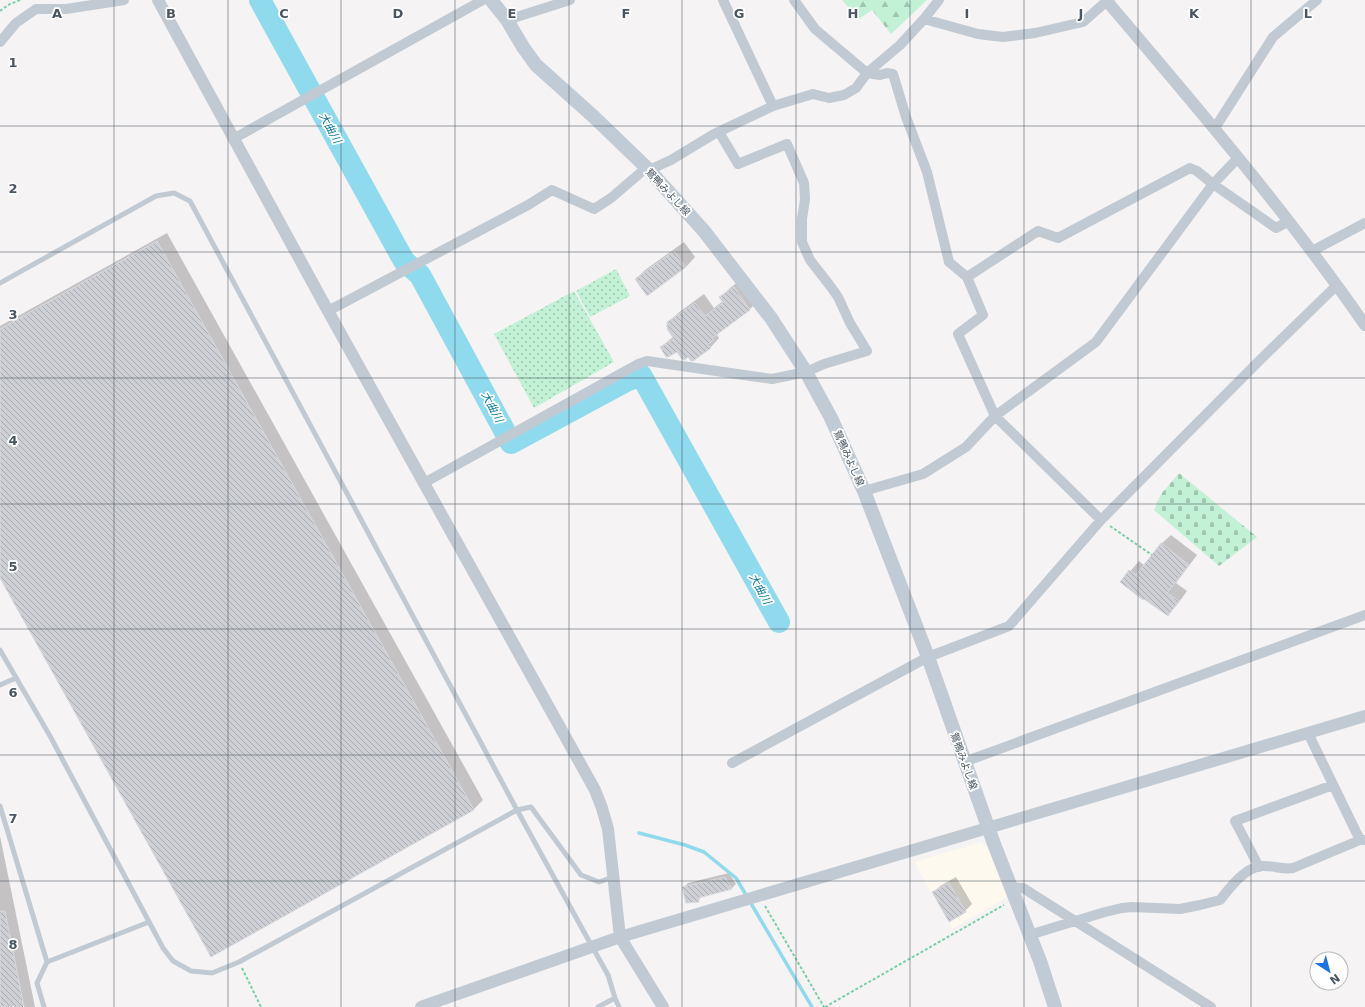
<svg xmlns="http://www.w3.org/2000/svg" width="1365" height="1007" viewBox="0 0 1365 1007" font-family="'DejaVu Sans','Noto Sans JP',sans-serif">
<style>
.commercial{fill:#fdf9ef}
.forest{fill:url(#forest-firs)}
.cemetery{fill:url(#cemetery-stones)}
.park{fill:url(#park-dots)}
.shadow{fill:#0003}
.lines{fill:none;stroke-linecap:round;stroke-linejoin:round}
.stream{stroke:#90daee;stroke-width:3.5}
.river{stroke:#90daee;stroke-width:22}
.building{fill:url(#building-back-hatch);stroke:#d7d9de}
.path{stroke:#7ad0a6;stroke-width:2;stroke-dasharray:3 2;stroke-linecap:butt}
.service{stroke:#c1cad2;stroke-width:5}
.minor{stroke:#c1cad2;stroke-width:10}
.tertiary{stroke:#c1cad2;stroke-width:12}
.secondary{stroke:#c1cbd6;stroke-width:14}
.service-bridge{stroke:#c1cad2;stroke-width:5}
.grid{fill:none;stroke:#4a5661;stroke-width:1;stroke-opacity:0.55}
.labels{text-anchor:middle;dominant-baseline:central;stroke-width:3.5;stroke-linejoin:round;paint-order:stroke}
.street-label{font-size:10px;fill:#4a5661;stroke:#fff}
.water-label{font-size:11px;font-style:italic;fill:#0c7c9b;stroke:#fff}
.grid-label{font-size:13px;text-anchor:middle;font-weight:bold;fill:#4a5661;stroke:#fff;stroke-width:3.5;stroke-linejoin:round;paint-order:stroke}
</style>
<defs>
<pattern id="forest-firs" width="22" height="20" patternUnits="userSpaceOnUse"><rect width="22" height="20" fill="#c3f1d5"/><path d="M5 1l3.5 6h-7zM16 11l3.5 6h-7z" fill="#a0c6b0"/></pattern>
<pattern id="cemetery-stones" width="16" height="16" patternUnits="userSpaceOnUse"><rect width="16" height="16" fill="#c3f1d5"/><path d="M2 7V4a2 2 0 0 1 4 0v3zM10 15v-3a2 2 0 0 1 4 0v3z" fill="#a0c6b0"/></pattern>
<pattern id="park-dots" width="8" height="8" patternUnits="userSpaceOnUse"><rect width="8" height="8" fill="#c3f1d5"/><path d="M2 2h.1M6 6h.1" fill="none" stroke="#a0c6b0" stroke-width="1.8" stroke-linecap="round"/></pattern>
<pattern id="building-back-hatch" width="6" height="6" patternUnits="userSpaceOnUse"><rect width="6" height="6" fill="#cdcfd5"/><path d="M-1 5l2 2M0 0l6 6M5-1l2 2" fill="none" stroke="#a8abb0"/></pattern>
</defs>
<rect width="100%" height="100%" fill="#f5f3f3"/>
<path class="commercial" d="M981,842L991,850L1009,896L952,929L914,862Z"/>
<path class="forest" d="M842,0H927L891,34L872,10L859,19Z"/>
<path class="cemetery" d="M1179,473L1257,537L1219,566L1154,510L1161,494Z"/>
<path class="park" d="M616,269L630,296L590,317L576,291Z
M574,291L614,362L534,408L494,334Z"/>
<path class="shadow" d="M167,233L483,800L474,809L212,956L0,576V326Z
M684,242L695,257L686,267L636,279L645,270Z
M743,278L759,300L750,309L722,329L717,335L719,338L710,348L688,356L661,347L674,336L668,323L678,313L704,294L714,308L723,301L720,298L730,288Z
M1171,535L1197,555L1176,583L1187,591L1177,605L1168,614L1121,582L1139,561L1145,566L1161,544Z
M0,836L35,1007H0Z
M729,873L736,884L732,888L702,896L698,901L684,887L688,883Z
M956,877L972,904L965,911L933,893L940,886Z"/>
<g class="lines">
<path class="stream" d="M639,833L685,845L704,852L736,878L812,1007"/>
<path class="river" d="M260,0L404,261L420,275L511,443L626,381L641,375L779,622"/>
</g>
<path class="building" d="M157,241L474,810L211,957L0,578V329Z
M674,251L686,267L647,296L635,279Z
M734,287L750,310L712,338L714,340L707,345L711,348L693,361H691L688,357L685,360L682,359L677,352L668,357H666L660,347L674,339L667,329V322L695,303L705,316L723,303L719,297Z
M1161,543L1189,565L1167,593L1179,601L1168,616L1144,599L1143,600L1120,582L1129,570L1136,575Z
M725,877L732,889L698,898L699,902L686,903L682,887Z
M949,883L966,912L949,922L932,892Z
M0,911H5L24,1007H0Z"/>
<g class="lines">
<path class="path" d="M0,11L8,5L20,0
M1110,526L1152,555
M765,906L824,1007
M242,968L261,1007
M825,1007L1004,905"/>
<path class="service" d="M0,283L156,196L174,193L190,201L517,810L584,932
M0,650L50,736L163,948L173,961L191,971L212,973L239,962L517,810L531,807L581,875L599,882L613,877
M0,685L16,678
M0,806L47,962
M608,975L615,998L619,1007
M44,1007L37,983L47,962L149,922
M598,1007L615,998"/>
<path class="minor" d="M723,0L773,106
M794,0L815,29L867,73L880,75L887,73L893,74L906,117L927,172L949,262L967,277L983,315L958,334L995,416L1101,520
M924,19L978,34L1003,37L1035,33L1083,22L1108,0
M507,20L570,0
M0,42L16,23L36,9H66L124,0
M1215,128L1273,37L1317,0
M233,139L483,0
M649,170L671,160L714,134L773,106L813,94L829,98L844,95L856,88L867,73L900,45L924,19L939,0
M1312,251L1365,223
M967,277L1038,231L1058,238L1190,168L1197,171L1213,184L1276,228L1289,221
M328,311L528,205L552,190L594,209L611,198L646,168
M424,483L638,364L647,361L772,379L806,372L824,364L867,351L850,323L838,297L831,287L810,260L802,242V219L805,199L804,183L787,144L738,164L719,132
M864,491L923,474L966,447L995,416L1096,342L1213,184L1238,158
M1308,733L1360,840
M964,762L1365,615
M732,763L928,657L1009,626L1101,520L1261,359L1337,285
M1259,867L1235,821L1333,785
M1010,887L1023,888L1211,1007
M1029,935L1105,912L1122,908L1132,907L1180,909L1200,905L1220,900C1230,888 1244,868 1261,866C1272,865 1283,870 1293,868L1360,840H1365"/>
<path class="tertiary" d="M158,0L328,311L595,790L602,808L608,829L620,937L663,1007
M1106,0C1196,106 1286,211 1365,325
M421,1007L620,937L1365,716"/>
<path class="secondary" d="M491,0L507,20L523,47L536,65L594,117L649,170L704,231L771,318L806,372L831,418L864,491L928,657L994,844L1040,961L1055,1007"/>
<path class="service-bridge" d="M584,932L608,975"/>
</g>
<path class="grid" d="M114,0V1007M228,0V1007M341,0V1007M455,0V1007M569,0V1007M682,0V1007M796,0V1007M910,0V1007M1024,0V1007M1138,0V1007M1251,0V1007M0,126H1365M0,252H1365M0,378H1365M0,504H1365M0,629H1365M0,755H1365M0,881H1365"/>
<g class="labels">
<g class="street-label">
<text transform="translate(668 192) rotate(47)">鴛鴨みよし線</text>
<text transform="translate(849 458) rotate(66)">鴛鴨みよし線</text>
<text transform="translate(964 761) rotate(70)">鴛鴨みよし線</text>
</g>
<g class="water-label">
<text transform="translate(330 128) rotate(61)">大曲川</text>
<text transform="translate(492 407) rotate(62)">大曲川</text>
<text transform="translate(760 589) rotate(61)">大曲川</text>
</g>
</g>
<g class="grid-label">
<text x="57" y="18">A</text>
<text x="171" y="18">B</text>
<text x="284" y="18">C</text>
<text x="398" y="18">D</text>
<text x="512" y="18">E</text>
<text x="626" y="18">F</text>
<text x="739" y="18">G</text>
<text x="853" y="18">H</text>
<text x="967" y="18">I</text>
<text x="1081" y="18">J</text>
<text x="1194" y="18">K</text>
<text x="1308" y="18">L</text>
<text x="13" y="67">1</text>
<text x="13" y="193">2</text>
<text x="13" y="319">3</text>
<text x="13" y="445">4</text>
<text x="13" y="571">5</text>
<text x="13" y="697">6</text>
<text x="13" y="823">7</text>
<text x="13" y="949">8</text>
</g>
<g transform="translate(1329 971) rotate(144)"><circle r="19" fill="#ffffff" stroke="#b7bbc0"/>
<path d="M0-3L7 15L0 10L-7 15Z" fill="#1a73e8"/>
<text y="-6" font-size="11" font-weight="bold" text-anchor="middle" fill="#4a5661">N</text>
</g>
</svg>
